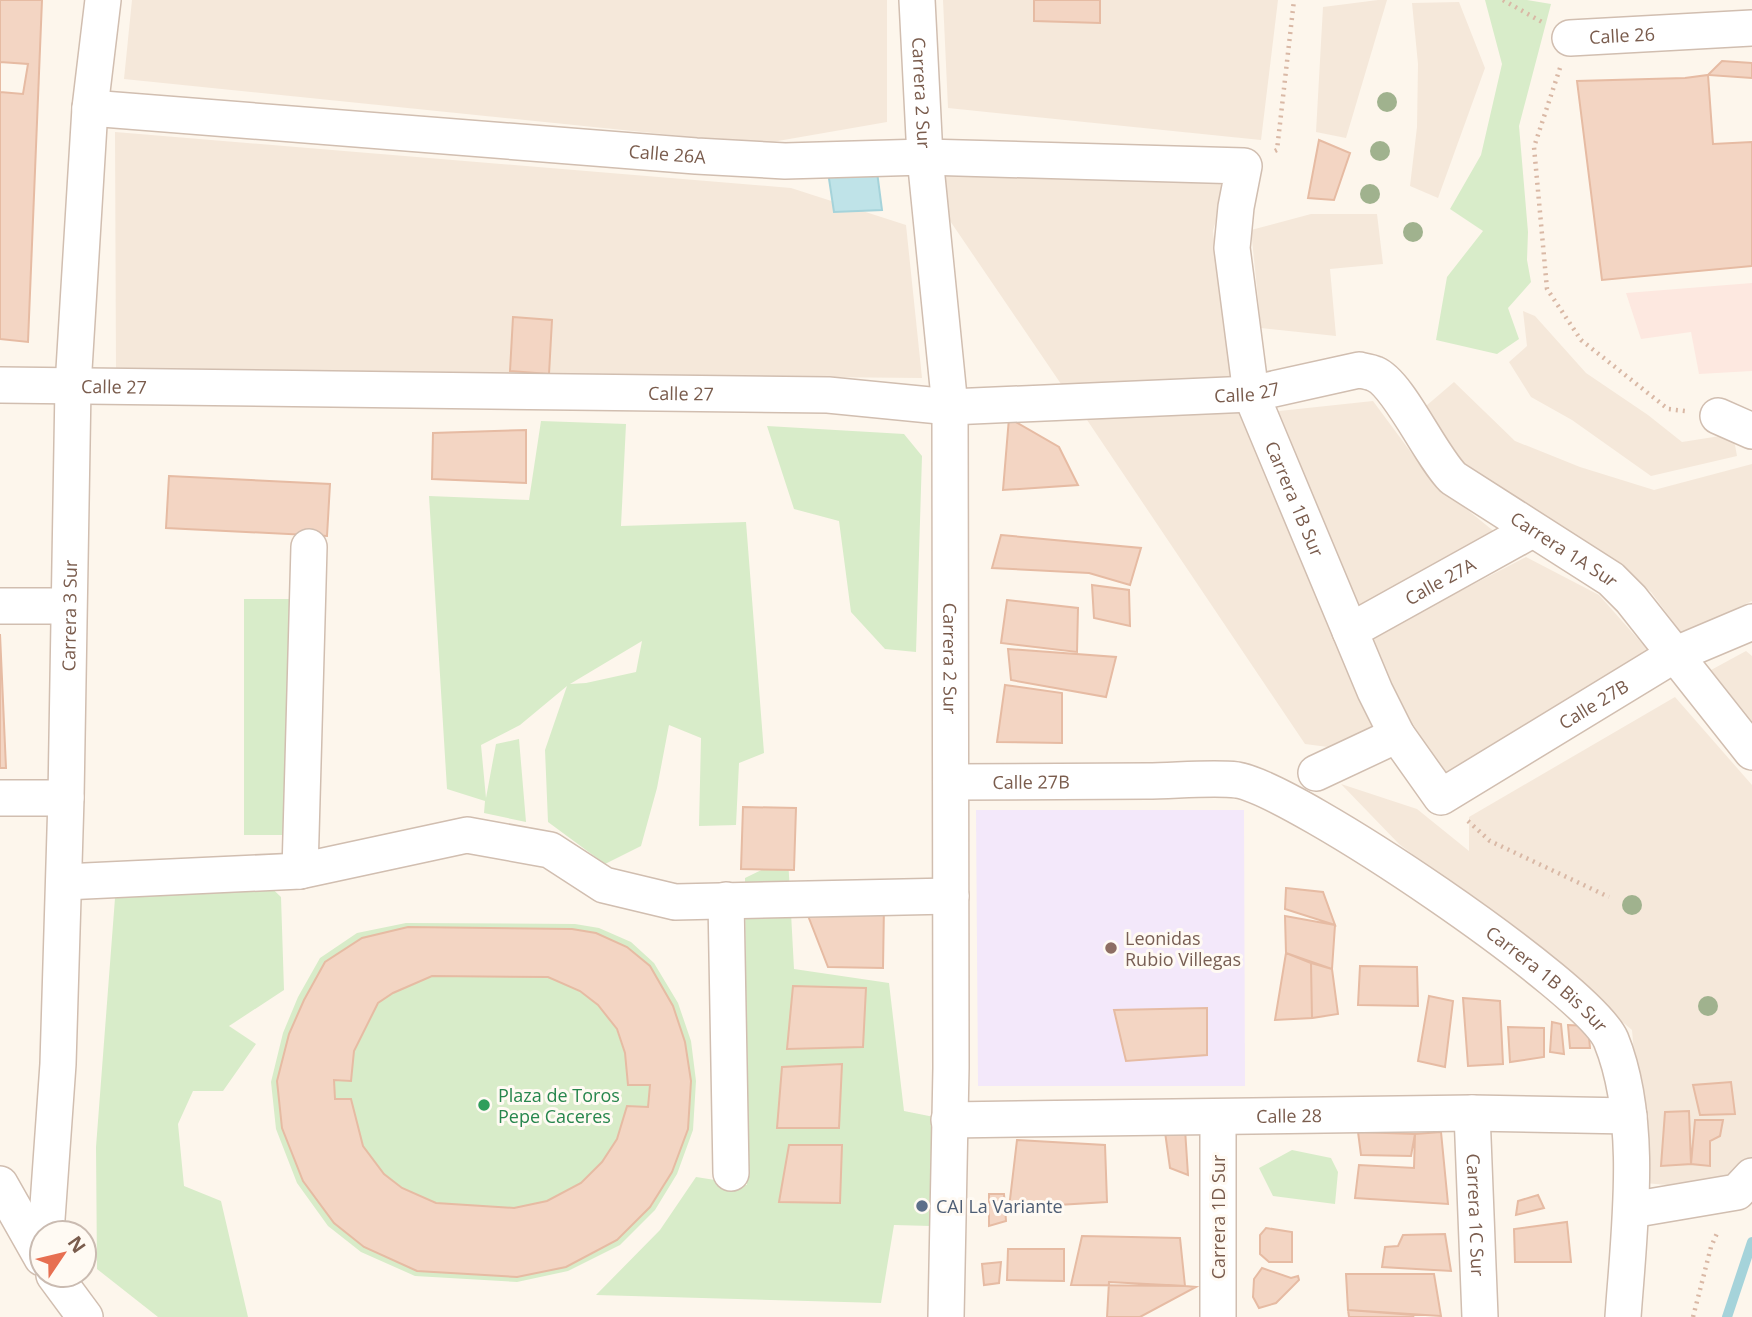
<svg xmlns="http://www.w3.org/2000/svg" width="1752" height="1317" viewBox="0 0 1752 1317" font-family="'Open Sans',sans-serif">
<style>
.residential{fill:#f5e8da}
.commercial{fill:#fde8e0}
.education{fill:#f3e8fa}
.green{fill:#d8ecc9;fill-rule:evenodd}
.water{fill:#bfe3e8;stroke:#a5d3da;stroke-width:2}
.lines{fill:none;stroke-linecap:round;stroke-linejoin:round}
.stream{stroke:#a5d3da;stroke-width:10}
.building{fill:#f3d5c3;stroke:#e6bba3;stroke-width:2;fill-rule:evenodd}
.minor-casing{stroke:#d1beb0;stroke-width:38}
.path{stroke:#d9b8a5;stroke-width:4.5;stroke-dasharray:2 5;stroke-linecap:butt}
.minor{stroke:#fff;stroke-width:35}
.tree{fill:#a0b28e}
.education-dot{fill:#8d6e63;stroke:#fffaf3;stroke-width:2.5}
.leisure-dot{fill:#2e9e5b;stroke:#fffaf3;stroke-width:2.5}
.service-dot{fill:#5c6f8a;stroke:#fffaf3;stroke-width:2.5}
.labels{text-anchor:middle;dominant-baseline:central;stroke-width:6;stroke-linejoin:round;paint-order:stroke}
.street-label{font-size:18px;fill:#7a5c4d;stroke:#fffaf3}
.education-label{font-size:18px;fill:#785e54;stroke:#fffaf3;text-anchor:start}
.leisure-label{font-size:18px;fill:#27864d;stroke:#fffaf3;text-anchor:start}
.service-label{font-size:18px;fill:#4e5e75;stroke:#fffaf3;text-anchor:start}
</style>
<rect width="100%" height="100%" fill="#fdf6ec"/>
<path class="residential" d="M132,0H887V122L760,144L124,79Z
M943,0H1278L1261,140L948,108Z
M1378,0H1387L1346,138L1316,132L1323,7Z
M1459,2L1485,68L1438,198L1410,186L1417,127L1418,64L1412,3Z
M115,132L791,188L906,225L922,378L116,370Z
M1230,169L1213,231L1231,384H1061L944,212L939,174Z
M1311,214H1377L1383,264L1330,269L1336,336L1261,328L1251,230Z
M1523,311L1535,316L1586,373L1648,415L1682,442L1733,434L1737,456L1651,476L1572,420L1531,397L1509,362L1527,346Z
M1454,382L1515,441L1580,467L1654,490L1752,464V601L1682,634L1651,592L1609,561L1466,475L1426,406Z
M1373,401L1433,482L1501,537L1360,607L1270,412Z
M1243,407L1397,756L1305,744L1081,411Z
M1526,557L1599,595L1654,657L1440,780L1368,639Z
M1746,651L1752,656V721L1711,670Z
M1675,697L1752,785V1163L1701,1188L1645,1183L1632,1030L1523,939L1399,844L1341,784L1417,809L1469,851V817Z"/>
<path class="commercial" d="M1752,283V371L1699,374L1691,332L1641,339L1626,293Z"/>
<path class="education" d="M976,810H1244L1245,1086H978Z"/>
<path class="green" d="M1485,0H1527L1551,4L1519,126L1528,232L1527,260L1531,282L1508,308L1519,339L1497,354L1436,340L1447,277L1483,231L1450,209L1481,155L1502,64Z
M541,421L626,424L621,526L746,522L764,753L739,763L736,825L699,826L701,738L669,725L657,788L641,846L605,864L548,822L545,750L567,686L520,725L481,745L486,798L496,744L519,739L526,822L484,813L485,801L447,789L429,496L529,500ZM642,641L636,672L586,683L570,684Z
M767,426L904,434L922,456L916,652L885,649L851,612L839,521L794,509Z
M244,599H295L294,835H244Z
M788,857L794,969L889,983L904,1111L934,1117L931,1226L894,1225L881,1303L596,1295L660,1230L696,1177L747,1185L745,878Z
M117,872L260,877L281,897L284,990L229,1026L256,1044L223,1091H193L178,1124L184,1186L221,1201L248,1317H158L97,1269L96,1147Z
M406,923L575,924L599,928L631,942L654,963L678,1003L691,1041L696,1081L693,1130L677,1174L655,1210L620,1245L568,1271L517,1282L415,1276L361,1252L328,1226L297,1183L276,1129L271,1082L283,1033L298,997L320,958L357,933Z
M1292,1150L1331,1158L1338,1172L1335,1204L1273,1196L1259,1168Z"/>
<path class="water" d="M876,164L882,210L834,212L828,172Z"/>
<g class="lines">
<path class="stream" d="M1727,1317L1752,1242"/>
</g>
<path class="building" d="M0,0H42L28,342L0,339Z
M1034,0H1100V23L1034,21Z
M1722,61L1752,63V78L1708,75Z
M0,62L28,64L23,94L0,92Z
M1708,75L1713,144L1752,142V266L1602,280L1577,81L1685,78Z
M1319,140L1350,153L1334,200L1308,198Z
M513,317L552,320L549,374L510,371Z
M1009,418L1059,447L1078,485L1003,490Z
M526,430V483L432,479L433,433Z
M169,476L330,484L327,536L166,528Z
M1001,535L1141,548L1130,585L1089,573L992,568Z
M1092,585L1129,590L1130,626L1094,618Z
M1007,600L1078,608L1077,652L1001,643Z
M0,634L6,768H0Z
M1008,649L1116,657L1106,697L1011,680Z
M1005,685L1062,693V743L997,742Z
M743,807L796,808L794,870L741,869Z
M1286,888L1323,892L1335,925L1285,909Z
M884,905L883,968L828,967L805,908Z
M1285,916L1335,925L1332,969L1286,953Z
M408,927L572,929L596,933L627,947L650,966L673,1006L685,1042L691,1081L688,1129L672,1172L650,1207L617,1240L566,1267L517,1277L417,1271L364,1247L334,1223L303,1181L282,1128L277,1081L289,1034L304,1000L325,962L362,938ZM432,976L548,977L580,991L598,1005L617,1029L625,1053L628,1085H650L648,1107L627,1106L617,1139L602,1162L581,1183L547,1201L514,1208L436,1203L402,1188L384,1174L363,1146L351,1099H335L334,1080L351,1081L354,1051L378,1003L393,993Z
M1286,953L1311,963L1312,1018L1275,1020Z
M1311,963L1332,969L1338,1014L1312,1018Z
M1360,966L1417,967L1418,1006L1358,1005Z
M793,986L866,988L863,1047L787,1049Z
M1429,996L1453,1001L1445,1067L1418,1061Z
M1463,998L1500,1001L1503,1064L1468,1066Z
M1207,1008V1055L1126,1061L1114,1010Z
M1552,1022L1561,1024L1564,1054L1550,1052Z
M1568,1025L1588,1026L1590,1048H1570Z
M1508,1027L1544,1028V1057L1510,1062Z
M842,1064L839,1128H777L782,1067Z
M1731,1082L1735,1114L1700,1115L1693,1085Z
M1689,1111L1691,1164L1661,1166L1665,1112Z
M1695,1120H1723L1720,1136L1710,1141V1166L1691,1164Z
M1185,1129L1188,1175L1170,1168L1165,1132Z
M1358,1132L1415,1134L1411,1156L1361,1155Z
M1441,1132L1448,1204L1355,1198L1359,1165L1414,1168L1415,1134Z
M1017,1140L1105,1145L1107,1202L1009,1208Z
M789,1145H842L840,1203L779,1202Z
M989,1194H1004L1006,1221L989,1226Z
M1538,1195L1544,1208L1516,1215L1518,1201Z
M1567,1222L1571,1262H1515L1514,1229Z
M1266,1228L1292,1232V1262H1269L1260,1254V1235Z
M1445,1234L1451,1271L1382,1267L1385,1247L1398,1246L1403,1235Z
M1082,1236L1180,1238L1185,1286L1071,1285Z
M1008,1249H1064V1281L1007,1280Z
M1001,1262L999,1283L984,1285L982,1264Z
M1262,1268L1291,1278L1298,1276L1299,1280L1276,1303L1259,1308L1253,1297L1254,1279Z
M1346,1274H1434L1441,1316L1348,1310Z
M1109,1282L1185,1286L1196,1287L1140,1317H1107Z
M1348,1310L1414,1315L1413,1317H1349Z"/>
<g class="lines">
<g class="minor-casing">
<g id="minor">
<path id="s1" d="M917,0L925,157L950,407L951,1068L946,1317"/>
<path id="s2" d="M1570,38L1752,28"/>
<path id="s3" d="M90,108L696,156L785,161L925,157L1244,166L1236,207L1232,248L1251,394L1375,691L1397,735L1441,797L1674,655L1752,622"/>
<path id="s4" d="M0,385L828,395L950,407L1251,394L1359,370C1364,371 1371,372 1375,374C1399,384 1430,455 1453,478L1611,579L1631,599L1752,752"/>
<path d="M1718,416L1752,431"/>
<path d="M0,606H68"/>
<path id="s5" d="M1350,631L1532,530"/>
<path d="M1316,773L1397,735"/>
<path id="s6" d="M951,782C1017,782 1082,781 1147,781C1173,781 1212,777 1237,780C1295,789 1589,988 1611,1040C1644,1121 1629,1231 1623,1317"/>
<path d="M0,798H66"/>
<path d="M300,871L309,547"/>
<path d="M64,882L300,871L467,835L550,850L604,885L675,902L951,896"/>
<path d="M726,900L731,1173"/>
<path id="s7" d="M1472,1113L1480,1317"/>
<path d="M1218,1117V1317"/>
<path id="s8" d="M949,1120L1472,1113L1629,1116"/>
<path d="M0,1184L42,1258"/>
<path d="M1631,1210L1737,1192L1752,1176"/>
<path id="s9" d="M46,1233L58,1064L66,798L73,386L90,108L103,0"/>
<path d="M54,1275L85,1317"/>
</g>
</g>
<path class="path" d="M1503,0L1542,22
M1560,68L1534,147L1547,289L1581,340L1668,409L1685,411
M1275,151L1277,150L1294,0
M1468,821L1490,841L1609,897
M1693,1317L1711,1247L1718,1231"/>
<use href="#minor" class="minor"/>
</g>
<g class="tree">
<circle cx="1387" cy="102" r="10"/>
<circle cx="1380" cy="151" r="10"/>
<circle cx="1370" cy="194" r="10"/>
<circle cx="1413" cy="232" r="10"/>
<circle cx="1632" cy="905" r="10"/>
<circle cx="1708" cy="1006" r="10"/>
</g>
<circle class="education-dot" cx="1111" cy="948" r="7"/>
<circle class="leisure-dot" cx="484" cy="1105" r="7"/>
<circle class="service-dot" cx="922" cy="1206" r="7"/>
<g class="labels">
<g class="street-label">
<text stroke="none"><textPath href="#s2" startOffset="52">Calle 26</textPath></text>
<text stroke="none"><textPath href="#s1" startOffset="93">Carrera 2 Sur</textPath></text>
<text stroke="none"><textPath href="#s3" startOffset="579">Calle 26A</textPath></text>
<text stroke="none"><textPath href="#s4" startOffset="114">Calle 27</textPath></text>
<text stroke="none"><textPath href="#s4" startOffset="1248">Calle 27</textPath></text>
<text stroke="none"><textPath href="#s4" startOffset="681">Calle 27</textPath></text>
<text stroke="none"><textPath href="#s3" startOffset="1500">Carrera 1B Sur</textPath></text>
<text stroke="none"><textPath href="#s4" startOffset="1642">Carrera 1A Sur</textPath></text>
<text stroke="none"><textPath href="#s5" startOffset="103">Calle 27A</textPath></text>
<text stroke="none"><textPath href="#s9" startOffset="618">Carrera 3 Sur</textPath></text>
<text stroke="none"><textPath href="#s1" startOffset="660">Carrera 2 Sur</textPath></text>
<text stroke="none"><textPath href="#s3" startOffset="2012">Calle 27B</textPath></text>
<text stroke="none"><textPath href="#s6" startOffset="80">Calle 27B</textPath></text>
<text stroke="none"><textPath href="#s6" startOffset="656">Carrera 1B Bis Sur</textPath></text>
<text stroke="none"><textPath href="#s8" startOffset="340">Calle 28</textPath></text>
<text stroke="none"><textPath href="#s7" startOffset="102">Carrera 1C Sur</textPath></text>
<text transform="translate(1218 1217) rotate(-90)">Carrera 1D Sur</text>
</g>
<g class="education-label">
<text x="1125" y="938">Leonidas<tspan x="1125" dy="21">Rubio Villegas</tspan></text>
</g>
<g class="leisure-label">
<text x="498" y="1095">Plaza de Toros<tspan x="498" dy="21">Pepe Caceres</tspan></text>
</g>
<g class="service-label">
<text x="936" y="1206">CAI La Variante</text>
</g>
</g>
<g transform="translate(63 1254) rotate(55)"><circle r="33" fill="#fffaf3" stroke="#cabbb1" stroke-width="2"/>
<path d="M0-5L12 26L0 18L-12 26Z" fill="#e76f51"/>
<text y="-10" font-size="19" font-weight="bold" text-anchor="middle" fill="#7a5c4d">N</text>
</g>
</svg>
